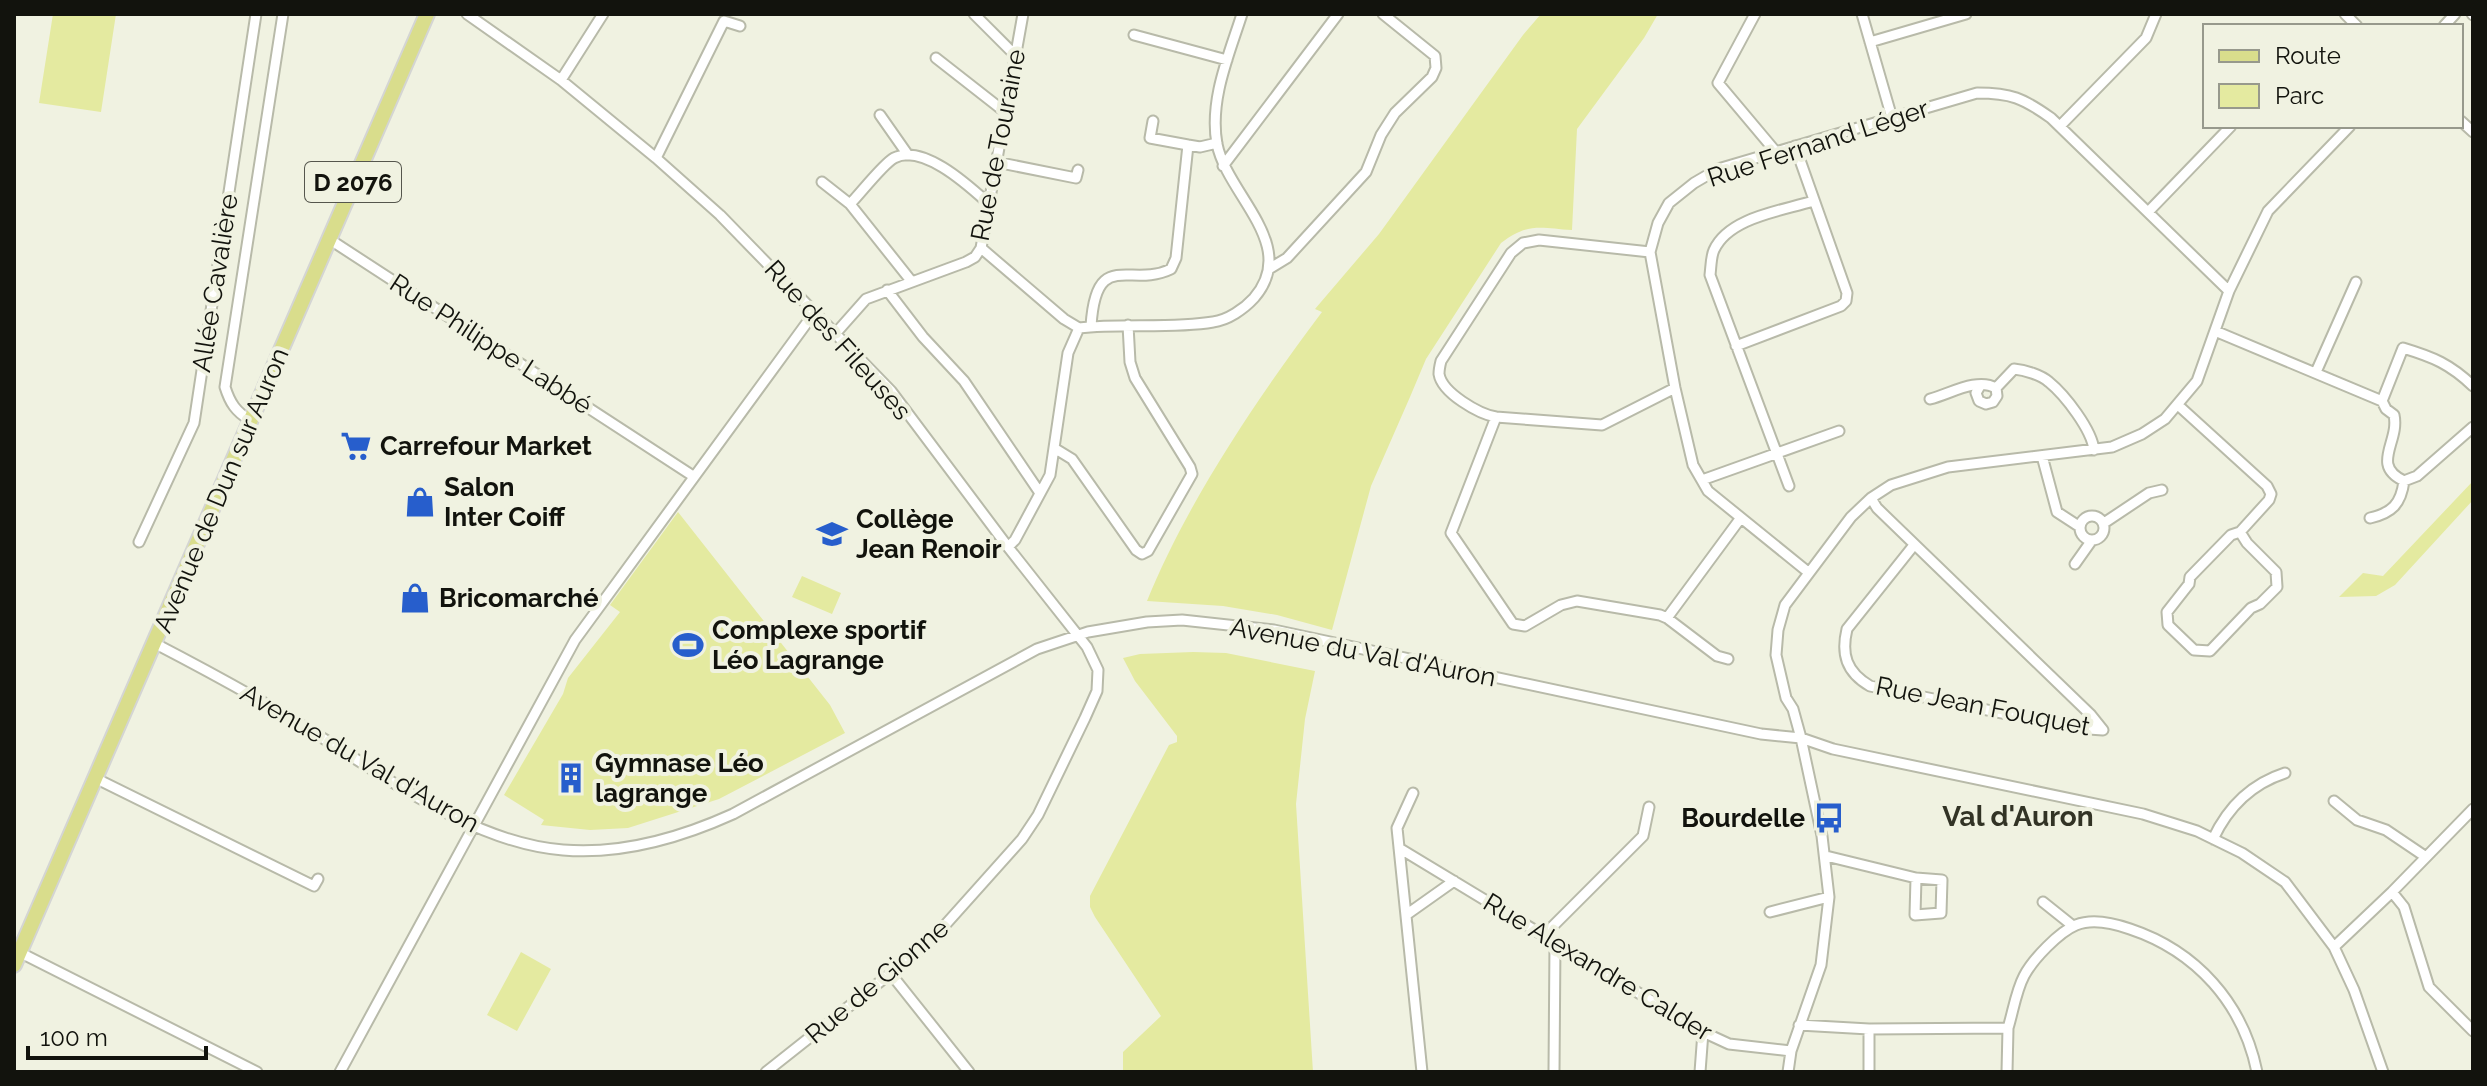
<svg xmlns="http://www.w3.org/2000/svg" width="2487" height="1086" viewBox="0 0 2487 1086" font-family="Raleway,sans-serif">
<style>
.green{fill:#e4eaa0}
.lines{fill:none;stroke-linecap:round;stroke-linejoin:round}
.street-casing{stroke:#b8baa9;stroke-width:13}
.primary-casing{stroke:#d4d5d3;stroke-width:18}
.street{stroke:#fff;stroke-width:9}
.primary{stroke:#d9dd8c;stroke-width:14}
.labels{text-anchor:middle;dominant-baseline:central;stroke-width:8;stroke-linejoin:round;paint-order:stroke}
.shield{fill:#f0f2e1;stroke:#55564d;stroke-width:2}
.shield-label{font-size:24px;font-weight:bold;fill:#12130d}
.street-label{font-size:26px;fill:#12130d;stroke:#f0f2e1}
.poi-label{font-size:26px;font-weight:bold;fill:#12130d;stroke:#f0f2e1;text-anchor:start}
.neighbourhood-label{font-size:28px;font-weight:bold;fill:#323325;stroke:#f0f2e1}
</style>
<rect width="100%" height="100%" fill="#f0f2e1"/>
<path class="green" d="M53,14H116L101,112L39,103Z
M1541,14H1658L1644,38L1577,129L1572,230C1541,228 1528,222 1501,243L1426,359L1410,397L1371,486L1332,630L1277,615L1223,606L1147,601C1187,502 1258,397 1322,312L1315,309L1379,234L1523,35Z
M2473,481V500L2395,585L2376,596L2339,597L2363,573L2383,576Z
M678,512L830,705L845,733L719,799L628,828L590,830L541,825L544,820L504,795L563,694L568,678L620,612L610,605Z
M802,576L841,593L832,614L792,597Z
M1193,652L1226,653L1315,671L1305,719L1296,804L1313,1072H1123V1052L1161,1016L1095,917L1090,907V896L1169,745L1177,742V736L1135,681L1123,658L1140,654Z
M521,952L551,969L517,1031L487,1015Z"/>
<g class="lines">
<g class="street-casing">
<path id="street" d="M467,14L561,80L656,158L720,215L891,391L1008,547L1087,647L1098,670L1097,691L1085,718L1038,815L1022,839L929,943L766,1072
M974,14L1015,55
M1755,14L1718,83L1776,152
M1862,14L1892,118
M2345,14L2357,26
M2472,14L2473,15
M2444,26L2455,14
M1134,35L1227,60
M1870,42L1966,14
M936,58L1005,112
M561,80L603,14
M880,115L908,155
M1153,121L1150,138L1188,145
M2461,121L2473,132
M2060,126L2146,38L2156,14
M656,158L724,21L740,26
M996,162L1076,178L1078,170
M1223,166L1338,14
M822,182L850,204
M2148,212L2231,126
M329,239L693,476
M981,248L1064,319L1079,328
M1650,252L1539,240L1523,243L1511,253L1441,361C1440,365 1439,370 1439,374C1442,393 1479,414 1496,417L1451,533L1513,624L1525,626L1561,605L1577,601L1660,615L1667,618L1740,519
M1269,269L1287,258L1366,172L1381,135L1395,113L1432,77L1436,68L1435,56L1383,14
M912,282L850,204C860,194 883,164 894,158C923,143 969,186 988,203
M887,290L923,337L964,381L1040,493
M1091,326C1096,247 1130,289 1171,269L1176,258L1188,145L1200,147L1217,143
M2215,331L2382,401L2386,409L2394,415C2400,442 2370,465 2404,481L2417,476L2473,427
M835,334L866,299L966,262L975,257L981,248L1023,14
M1736,346L1841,306L1846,301L1847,293L1795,146
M2316,372L2356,282
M1996,388L2014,369C2025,370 2041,375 2049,382C2065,395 2092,430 2094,450
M1930,399C1950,394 1977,377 1996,388L1997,396L1993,402L1986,404L1979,401L1976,393L1980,386
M2382,401L2403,348C2433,357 2450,364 2473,386
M2179,406L2267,486L2271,494L2269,500L2240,532L2231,535L2190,577L2189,584L2167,612L2168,625L2194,650L2210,651L2251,608L2260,604L2277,587L2276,572L2247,543L2240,532
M1496,417L1602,425L1675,388
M250,420C236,412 230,403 225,387L283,14
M1054,448L1072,459L1136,550L1142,554L1148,551L1192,474L1190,467L1135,378L1130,362L1128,325
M2042,456L2057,512L2080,527
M1702,480L1839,431
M1789,486L1710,275C1711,267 1711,256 1714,250C1729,217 1782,211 1813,201
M1871,498L1877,508L2091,715L2103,730L2075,728L1870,686C1846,672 1841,654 1847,629L1914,545
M2080 528a12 12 0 1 1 24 0a12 12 0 1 1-24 0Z
M2370,518C2392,513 2401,504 2404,481
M2104,523L2149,493L2162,490
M139,542L194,423L256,14
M1008,547L1015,540L1050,475L1068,353L1079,328C1122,323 1172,329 1213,322C1228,320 1244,309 1254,298C1300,245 1227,195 1217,144C1209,100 1229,55 1242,14
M2075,564L2092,540
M1808,572L1708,491L1693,465L1675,388L1650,252L1658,223L1669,203L1694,183L1718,169L1977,93C2011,93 2023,98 2051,118L2229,291
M1667,618L1717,656L1728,659
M154,643C206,670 258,698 308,729C384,775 472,843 563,850C623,855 680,838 733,814L1037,649L1088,632L1147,622L1182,620L1274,630L1761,734L1801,738L1833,749L2143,814L2197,831L2242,853L2285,882L2334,947L2354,990L2383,1072
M95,778L314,886L318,879
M1413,793L1397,828L1422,1072
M2334,801L2357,820L2386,830L2426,857
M2213,839C2228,807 2251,784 2285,773
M1399,848L1703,1032L1729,1044L1791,1051
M1826,856L1916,878L1915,915L1941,913L1942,880L1916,878
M2392,892L2404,907L2429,987L2473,1031
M2043,902L2073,926
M1770,912L1829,897
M1406,915L1454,881
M1544,935L1643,836L1649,807
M2334,947L2392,892L2473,809
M19,952L257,1072
M891,974L969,1072
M1799,1025L1869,1029L2008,1028C2013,1012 2016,991 2024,976C2033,959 2059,932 2076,925C2093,918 2113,923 2130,929C2196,951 2243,1003 2257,1072
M1869,1029V1072
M340,1072L575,640L814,313
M1554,1072L1555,942
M1700,1072L1703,1032
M1788,1072L1791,1051L1821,965L1829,897L1822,836L1801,738L1793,709L1786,698L1776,655L1778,630L1785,605L1851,517L1871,498L1891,485L1948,467L2112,447L2142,434L2165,419L2197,381L2229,291L2268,211L2350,126
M2007,1072L2008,1028"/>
</g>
<g class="primary-casing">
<path id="primary" d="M14,965L427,14"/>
</g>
<use href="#street" class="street"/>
<use href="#primary" class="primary"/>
</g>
<defs>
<g id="supermarket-bare" transform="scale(2.4)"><path d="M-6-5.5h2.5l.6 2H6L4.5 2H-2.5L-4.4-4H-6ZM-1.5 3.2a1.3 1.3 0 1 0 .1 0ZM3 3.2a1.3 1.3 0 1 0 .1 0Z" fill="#275ecc" stroke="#f0f2e1" stroke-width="2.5" paint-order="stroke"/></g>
<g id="shop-bare" transform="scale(2.4)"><path d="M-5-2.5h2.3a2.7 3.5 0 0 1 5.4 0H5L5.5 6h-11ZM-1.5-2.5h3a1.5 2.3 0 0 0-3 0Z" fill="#275ecc" stroke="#f0f2e1" stroke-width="2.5" paint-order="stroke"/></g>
<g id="school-bare" transform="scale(2.4)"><path d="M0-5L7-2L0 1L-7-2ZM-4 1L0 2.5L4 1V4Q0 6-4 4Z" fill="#275ecc" stroke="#f0f2e1" stroke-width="2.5" paint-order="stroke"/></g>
<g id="stadium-bare" transform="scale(2.4)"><path d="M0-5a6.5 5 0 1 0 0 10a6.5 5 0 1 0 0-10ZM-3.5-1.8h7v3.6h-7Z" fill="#275ecc" stroke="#f0f2e1" stroke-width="2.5" paint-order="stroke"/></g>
<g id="building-bare" transform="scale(2.4)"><path d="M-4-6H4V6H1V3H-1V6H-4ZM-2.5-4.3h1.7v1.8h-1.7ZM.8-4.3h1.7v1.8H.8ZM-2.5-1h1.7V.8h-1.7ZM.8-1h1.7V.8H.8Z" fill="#275ecc" stroke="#f0f2e1" stroke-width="2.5" paint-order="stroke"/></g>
<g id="bus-bare" transform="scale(2.4)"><path d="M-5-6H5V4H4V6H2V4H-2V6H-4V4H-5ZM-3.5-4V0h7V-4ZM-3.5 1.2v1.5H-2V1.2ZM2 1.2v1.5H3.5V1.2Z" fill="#275ecc" stroke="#f0f2e1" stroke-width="2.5" paint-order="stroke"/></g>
</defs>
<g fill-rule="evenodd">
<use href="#supermarket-bare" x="356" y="446"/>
<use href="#shop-bare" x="420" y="502"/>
<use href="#school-bare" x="832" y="534"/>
<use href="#shop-bare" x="415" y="598"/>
<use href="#stadium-bare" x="688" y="645"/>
<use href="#building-bare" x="571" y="778"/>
<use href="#bus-bare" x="1829" y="818"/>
</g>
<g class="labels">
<rect class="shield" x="305" y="162" width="96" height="40" rx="6"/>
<g class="shield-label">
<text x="353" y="182">D 2076</text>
</g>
<g class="street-label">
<text transform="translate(1818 143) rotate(-18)">Rue Fernand Léger</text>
<text transform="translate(998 145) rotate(-79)">Rue de Touraine</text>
<text transform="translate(215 283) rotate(-81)">Allée Cavalière</text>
<text transform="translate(838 340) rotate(48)">Rue des Fileuses</text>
<text transform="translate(491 344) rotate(33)">Rue Philippe Labbé</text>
<text transform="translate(221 490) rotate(-67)">Avenue de Dun sur Auron</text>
<text transform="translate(1363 652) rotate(11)">Avenue du Val d'Auron</text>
<text transform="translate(1983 706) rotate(11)">Rue Jean Fouquet</text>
<text transform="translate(360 758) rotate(30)">Avenue du Val d'Auron</text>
<text transform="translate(1598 967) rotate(31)">Rue Alexandre Calder</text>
<text transform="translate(877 981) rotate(-40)">Rue de Gionne</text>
</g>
<g class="poi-label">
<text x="380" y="446">Carrefour Market</text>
<text x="444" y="487">Salon<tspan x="444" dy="30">Inter Coiff</tspan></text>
<text x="856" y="519">Collège<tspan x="856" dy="30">Jean Renoir</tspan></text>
<text x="439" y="598">Bricomarché</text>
<text x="712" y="630">Complexe sportif<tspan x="712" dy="30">Léo Lagrange</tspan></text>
<text x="595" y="763">Gymnase Léo<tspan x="595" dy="30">lagrange</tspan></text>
<text x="1805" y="818" text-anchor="end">Bourdelle</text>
</g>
<g class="neighbourhood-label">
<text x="2018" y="816">Val d'Auron</text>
</g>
</g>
<rect width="2487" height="1086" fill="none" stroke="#12130d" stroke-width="32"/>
<rect x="2203" y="24" width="260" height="104" fill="#f0f2e1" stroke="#97998c" stroke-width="2"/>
<rect x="2219" y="50" width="40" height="12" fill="#d9dd8c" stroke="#97998c" stroke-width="2"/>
<text x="2275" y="64" font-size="24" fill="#12130d">Route</text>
<rect x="2219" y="84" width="40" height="24" fill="#e4eaa0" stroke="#97998c" stroke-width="2"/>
<text x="2275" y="104" font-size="24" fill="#12130d">Parc</text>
<path d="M28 1046v12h178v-12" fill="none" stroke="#12130d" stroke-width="4"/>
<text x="40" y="1046" font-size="24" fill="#12130d" stroke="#f0f2e1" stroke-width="6" paint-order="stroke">100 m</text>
</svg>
